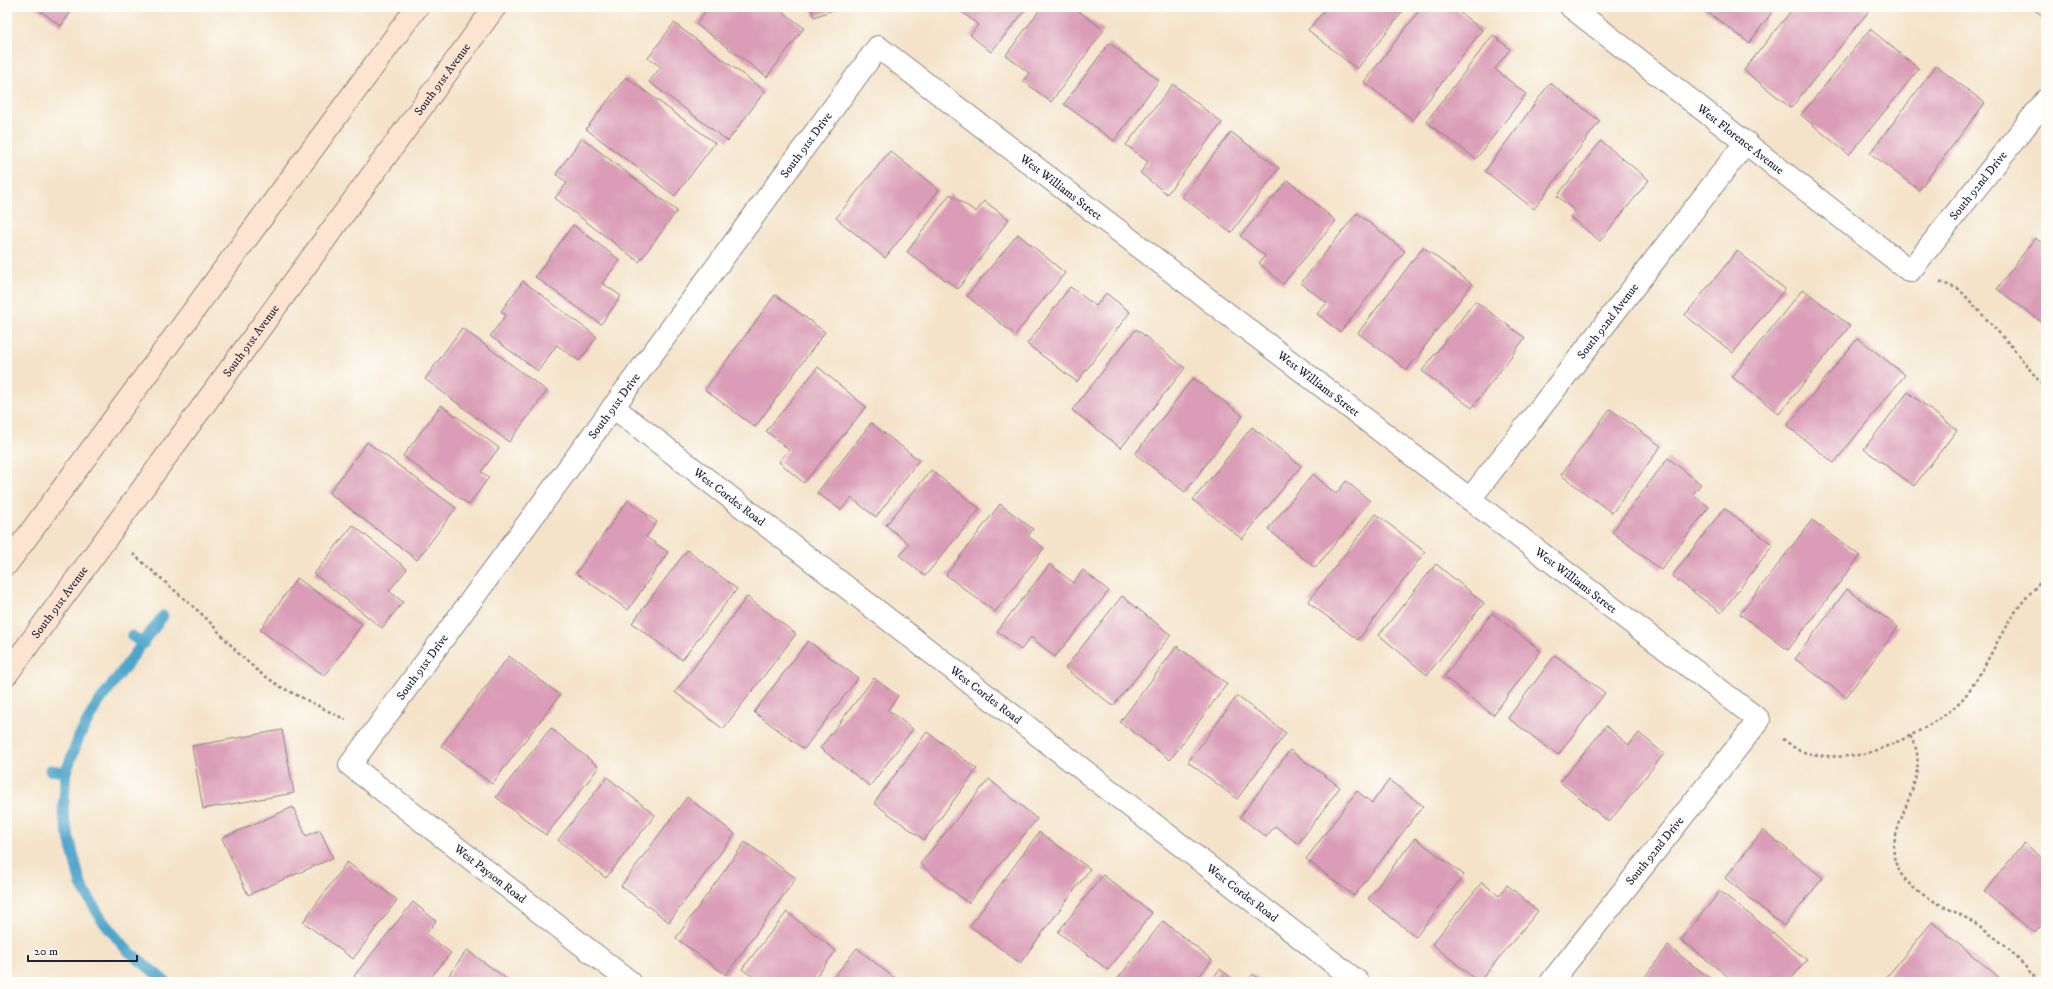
<svg xmlns="http://www.w3.org/2000/svg" width="2053" height="989" viewBox="0 0 2053 989" font-family="'IM FELL DW Pica',serif">
<style>
.lines{fill:none;stroke-linecap:round;stroke-linejoin:round}
.stream{stroke:#4da5ca;stroke-width:11}
.building{fill:#da9cb6}
.street-casing{stroke:#8b8282;stroke-width:24}
.secondary-casing{stroke:#8b8282;stroke-width:24}
.path{stroke:#8b8282;stroke-width:2.5;stroke-dasharray:3 3;stroke-linecap:butt}
.street{stroke:#fff;stroke-width:22}
.secondary{stroke:#fde4d1;stroke-width:22}
.labels{text-anchor:middle;dominant-baseline:central;stroke-width:3.5;stroke-linejoin:round;paint-order:stroke}
.street-label{font-size:12px;fill:#22223b;stroke:#fdfcf7}
</style>
<rect width="100%" height="100%" fill="#fdfcf7"/>
<filter id="ink" filterUnits="userSpaceOnUse"><feTurbulence type="fractalNoise" baseFrequency=".025" numOctaves="2"/><feDisplacementMap in="SourceGraphic" scale="8" xChannelSelector="R" yChannelSelector="G"/><feConvolveMatrix kernelMatrix="1 2 1 2 8 2 1 2 1" color-interpolation-filters="sRGB"/></filter>
<filter id="wash" filterUnits="userSpaceOnUse"><feTurbulence type="fractalNoise" baseFrequency=".012" numOctaves="4" result="noise"/><feDisplacementMap in="SourceGraphic" scale="16" xChannelSelector="R" yChannelSelector="G"/><feGaussianBlur stdDeviation="0.9" result="paint"/><feColorMatrix in="noise" values="0 0 0 0 0 0 0 0 0 0 0 0 0 0 0 0 0 1.4 0 .05"/><feComposite in="paint" operator="in"/></filter>
<g filter="url(#wash)">
<rect width="100%" height="100%" fill="#f4e3c9"/>
<g class="lines">
<path class="stream" d="M163,616L96,706L79,737L66,772L63,814L81,885L102,920L126,949L166,982
M132,636L143,644
M50,770L66,772"/>
</g>
<g id="blocks">
<path class="building" d="M35,7H74L61,26Z
M709,7H777L804,28L767,77L696,24Z
M811,7H841L814,17Z
M956,7H1028L991,52L970,35L978,25Z
M1042,7H1073L1104,30L1051,102L1023,81L1029,73L1006,55Z
M1327,7H1400L1404,10L1357,69L1308,30Z
M1422,7H1453L1482,30L1413,120L1364,82Z
M1701,7H1776L1749,43Z
M1794,7H1862L1868,12L1791,108L1744,70Z
M2031,7H2046V19Z
M674,23L765,91L728,141L649,82L661,67L648,58Z
M1870,29L1919,69L1849,155L1801,115Z
M1493,35L1510,49L1495,69L1526,94L1476,159L1426,122Z
M1109,43L1159,80L1114,141L1064,104Z
M1936,66L1985,103L1919,190L1870,153Z
M626,77L715,143L675,196L586,129Z
M1550,83L1600,121L1534,209L1485,171Z
M1173,84L1222,123L1167,194L1140,173L1148,162L1126,145Z
M1231,132L1279,168L1231,233L1182,197Z
M582,138L677,211L639,262L555,198L567,183L556,174Z
M1601,141L1649,180L1600,241L1570,217L1575,211L1557,196Z
M890,151L939,190L885,258L836,218Z
M1288,180L1336,221L1283,284L1259,263L1265,256L1240,236Z
M950,194L976,212L984,201L1009,219L958,289L907,252Z
M1357,213L1405,251L1340,332L1317,314L1327,303L1301,283Z
M573,225L620,260L602,283L621,296L601,324L535,277Z
M1018,234L1065,273L1015,335L967,296Z
M2035,238L2046,246V325L1997,289Z
M1423,247L1472,284L1407,370L1358,333Z
M1737,251L1785,289L1733,353L1685,315Z
M523,281L597,337L579,361L557,345L538,371L490,336L506,315L501,311Z
M1070,287L1096,306L1106,293L1130,312L1077,382L1027,344Z
M1803,289L1850,326L1779,414L1732,377Z
M775,295L825,332L755,427L705,390Z
M1475,301L1525,338L1472,408L1422,371Z
M462,328L547,391L509,442L425,379Z
M1136,329L1185,368L1121,448L1072,410Z
M1858,338L1905,375L1834,463L1787,426Z
M818,367L866,407L804,483L779,462L789,450L766,431Z
M1193,378L1243,416L1185,492L1135,454Z
M1908,392L1957,430L1914,486L1864,449Z
M441,405L499,448L481,472L489,477L469,505L403,456Z
M1610,409L1661,446L1612,513L1561,475Z
M871,423L919,460L876,517L851,498L841,510L817,493Z
M1252,427L1301,466L1242,539L1193,500Z
M367,442L456,508L417,560L329,493Z
M1668,458L1701,484L1693,494L1709,507L1661,570L1612,532Z
M931,470L980,509L925,576L900,556L909,544L886,525Z
M1313,474L1336,494L1346,481L1370,501L1315,568L1268,529Z
M628,500L657,522L646,537L668,552L628,610L576,573Z
M1000,504L1033,529L1028,536L1044,548L995,612L946,575Z
M1724,508L1773,545L1721,613L1672,576Z
M1376,514L1425,552L1358,640L1308,602Z
M1812,520L1860,556L1788,650L1740,614Z
M353,525L407,569L389,591L403,602L382,628L314,574Z
M687,550L737,589L682,660L632,623Z
M1050,564L1073,583L1083,570L1109,591L1055,657L1031,637L1021,650L997,631Z
M1436,564L1484,603L1427,675L1379,635Z
M297,578L362,624L325,676L260,630Z
M1847,589L1898,627L1846,697L1795,659Z
M1122,596L1171,635L1113,706L1065,668Z
M747,597L796,634L723,729L675,692Z
M1492,613L1541,651L1493,715L1444,677Z
M808,641L858,678L804,749L754,712Z
M1177,646L1227,684L1170,760L1120,722Z
M1555,655L1605,693L1558,755L1508,718Z
M509,656L560,695L492,784L441,746Z
M874,678L898,696L888,710L913,729L870,786L820,748Z
M1237,696L1286,733L1237,799L1188,762Z
M1606,726L1629,745L1639,733L1664,754L1609,822L1560,782Z
M551,728L599,767L546,835L496,797Z
M282,730L294,793L203,809L192,746Z
M927,732L977,769L924,840L874,803Z
M1290,750L1340,787L1298,844L1275,826L1266,837L1240,817Z
M607,777L655,815L606,878L558,840Z
M989,779L1037,819L968,903L920,864Z
M1389,780L1423,806L1354,896L1306,859L1357,791L1372,803Z
M687,797L735,834L669,922L621,886Z
M293,807L306,836L320,830L333,858L248,895L222,838Z
M1763,830L1823,878L1784,926L1725,878Z
M1039,832L1090,869L1020,963L970,926Z
M1415,838L1464,875L1416,937L1368,899Z
M745,842L796,878L726,975L676,938Z
M2024,843L2046,861V920L2035,933L1984,892Z
M347,862L397,900L353,959L303,922Z
M1103,875L1152,913L1108,970L1058,932Z
M1482,882L1499,896L1507,885L1538,911L1479,982L1432,944Z
M1720,891L1807,960L1789,982H1735L1681,940Z
M413,902L436,921L426,934L451,953L427,982H361L354,976Z
M787,912L836,951L812,982H760L742,969Z
M1163,921L1212,960L1195,982H1115Z
M1932,922L2001,979L1999,982H1889L1885,979Z
M1668,946L1715,982H1641Z
M857,948L899,982H830Z
M467,950L511,982H444Z
M1220,969L1237,982H1210Z
M1253,974L1263,982H1247Z"/>
</g>
</g>
<g filter="url(#ink)">
<use href="#blocks" fill-opacity="0" stroke="#8b8282" stroke-width="1"/>
<g class="lines">
<g class="street-casing">
<g id="street">
<path id="s1" d="M1571,7L1910,271L2046,100"/>
<path id="s2" d="M613,407L1358,982"/>
<path id="s3" d="M1470,499L1746,142"/>
<path id="s4" d="M630,982L350,765L878,47L1759,720L1551,982"/>
</g>
</g>
<g class="secondary-casing">
<g id="secondary">
<path d="M7,564L417,7"/>
<path id="s5" d="M7,674L495,7"/>
</g>
</g>
<path class="path" d="M1940,282L1959,289L2013,348L2046,390
M133,554L205,617L240,655L259,672L281,687L346,720
M1910,736C1937,775 1882,829 1896,864C1907,893 1942,904 1966,918C1976,924 1985,931 1994,937C2011,949 2025,967 2039,982
M1783,739C1789,743 1796,750 1803,752C1822,757 1844,758 1863,754C1893,747 1946,720 1965,696C1982,674 1993,648 2008,623C2018,606 2032,590 2046,577"/>
<use href="#street" class="street"/>
<use href="#secondary" class="secondary"/>
</g>
</g>
<g class="labels">
<g class="street-label">
<text stroke="none"><textPath href="#s5" startOffset="737">South 91st Avenue</textPath></text>
<text stroke="none"><textPath href="#s1" startOffset="215">West Florence Avenue</textPath></text>
<text stroke="none"><textPath href="#s4" startOffset="1124">South 91st Drive</textPath></text>
<text stroke="none"><textPath href="#s1" startOffset="539">South 92nd Drive</textPath></text>
<text stroke="none"><textPath href="#s4" startOffset="1476">West Williams Street</textPath></text>
<text stroke="none"><textPath href="#s3" startOffset="225">South 92nd Avenue</textPath></text>
<text stroke="none"><textPath href="#s5" startOffset="413">South 91st Avenue</textPath></text>
<text stroke="none"><textPath href="#s4" startOffset="1800">West Williams Street</textPath></text>
<text stroke="none"><textPath href="#s4" startOffset="800">South 91st Drive</textPath></text>
<text stroke="none"><textPath href="#s2" startOffset="147">West Cordes Road</textPath></text>
<text stroke="none"><textPath href="#s4" startOffset="2124">West Williams Street</textPath></text>
<text stroke="none"><textPath href="#s5" startOffset="89">South 91st Avenue</textPath></text>
<text stroke="none"><textPath href="#s4" startOffset="476">South 91st Drive</textPath></text>
<text stroke="none"><textPath href="#s2" startOffset="471">West Cordes Road</textPath></text>
<text transform="translate(1655 851) rotate(-51)">South 92nd Drive</text>
<text transform="translate(490 874) rotate(38)">West Payson Road</text>
<text stroke="none"><textPath href="#s2" startOffset="795">West Cordes Road</textPath></text>
</g>
</g>
<rect width="2053" height="989" fill="none" stroke="#fdfcf7" stroke-width="24"/>
<path d="M28 955v6h109v-6" fill="none" stroke="#22223b" stroke-width="2"/>
<text x="34" y="955" font-size="12" fill="#22223b" stroke="#fdfcf7" stroke-width="3" paint-order="stroke">20 m</text>
</svg>
